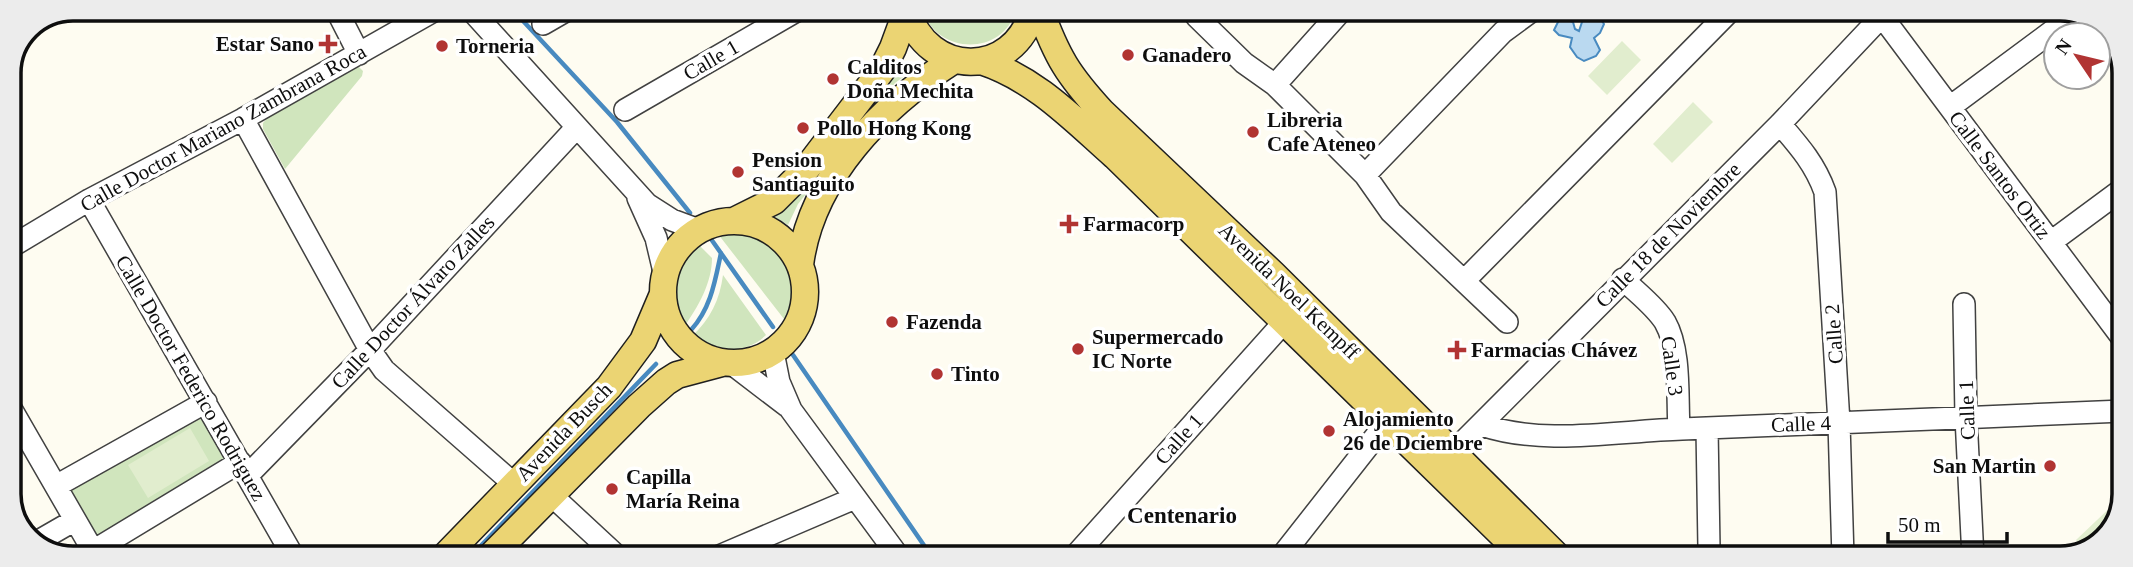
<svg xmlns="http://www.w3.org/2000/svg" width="2133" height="567" viewBox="0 0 2133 567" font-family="Georgia,serif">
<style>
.green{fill:#d0e5bd}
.pitch{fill:#e1edce}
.water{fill:#bad9f0;stroke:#488ac0;stroke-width:2}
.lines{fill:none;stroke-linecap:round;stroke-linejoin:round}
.stream{stroke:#488ac0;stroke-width:4.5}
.minor-casing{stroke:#414141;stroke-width:24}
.major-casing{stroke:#1f1f1f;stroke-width:29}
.minor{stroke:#fff;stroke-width:21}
.major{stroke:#ebd473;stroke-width:26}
.poi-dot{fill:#b13433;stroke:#fff;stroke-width:2.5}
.labels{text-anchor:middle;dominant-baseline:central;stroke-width:7;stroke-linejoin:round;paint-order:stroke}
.poi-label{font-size:21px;font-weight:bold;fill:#0e0e0e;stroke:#fff;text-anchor:start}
.street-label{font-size:21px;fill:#0e0e0e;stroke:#fff}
.neighbourhood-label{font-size:23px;font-weight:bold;fill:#0e0e0e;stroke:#fff}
.rim{fill:none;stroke:#0e0e0e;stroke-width:3.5}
</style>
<rect width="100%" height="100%" fill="#fefcf1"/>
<path class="green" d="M923,10H1016C1003,57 936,55 923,10Z
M899,61L910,72L895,83L798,204L788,225L775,217L793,201Z
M357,65L363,71L362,76L285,169L263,129V123L272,113Z
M729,230C775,233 812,275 784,319L718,234Z
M699,245L712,258C712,283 698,307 684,327C663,295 674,270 699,245Z
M723,275L766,335C745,356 715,351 692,336C710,320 720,299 723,275Z
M203,409L233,461L98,541L67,489Z"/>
<path class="pitch" d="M1622,41L1641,60L1607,95L1588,76Z
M1693,102L1713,122L1672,163L1653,144Z
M190,428L209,461L148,498L128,465Z
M2116,502L2122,510L2099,545L2085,550L2076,540Z"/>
<path class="water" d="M1586,10L1596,12L1604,24L1600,33L1594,38L1600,50L1596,56L1584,61L1577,57L1570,47L1572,38L1559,35L1554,30L1559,20L1563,18L1573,22L1575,29L1579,31Z"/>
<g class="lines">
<path class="stream" d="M512,9L617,122L690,213
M711,239L773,327
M691,330C711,308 715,281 721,253
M793,355L932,557
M470,557L656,364"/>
<g class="minor-casing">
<path id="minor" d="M336,9L359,54
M470,9L647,204L672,220L699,230
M1192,10L1197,17L1244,63L1275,85L1365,175L1391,212L1507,322
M1878,11L2123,339
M543,24L569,9
M1275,85L1342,10
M1950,107L2078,12
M625,110L798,10
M243,119L370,350L384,370L514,484
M1780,124C1799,146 1815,164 1825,192L1839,423L1843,558
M1365,175L1503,32L1533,10
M638,198L656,238L665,276
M89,200L293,556
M2051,242L2124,188
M9,248L89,200L243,119L437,9
M1623,279C1636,292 1655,306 1665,322C1681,350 1677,397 1679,429
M1464,281L1731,10
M1964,304L1966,417L1973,558
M773,352L779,382L791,410L899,557
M732,364L787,406
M9,405L96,556
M1482,425C1545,446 1616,431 1682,429C1829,424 1976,417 2123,411
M1452,453L1780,124L1882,16
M248,475L370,350L577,127
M56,486L206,402
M550,494L618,557
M35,543L75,520
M93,551L240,462
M717,557L855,498
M1074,557L1285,321
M1281,557L1387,422
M1707,558L1709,548L1707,428"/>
</g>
<g class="major-casing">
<path id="major" d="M907,10C927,78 1014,80 1033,10
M1040,10C1057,57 1068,75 1102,112L1274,275L1559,558
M981,61C1036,79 1073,119 1115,156L1526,558
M734,221L774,201L807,168L882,70L893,48L907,10
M663 292a71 71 0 1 1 142 0a71 71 0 1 1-142 0Z
M800,265C811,177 882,106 954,60
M444,557L609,387L643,341L663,294
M490,557L639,406L666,382L677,375L722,363"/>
</g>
<use href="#minor" class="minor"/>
<use href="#major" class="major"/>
</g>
<g class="poi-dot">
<path d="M324.5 33.5h7v7h7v7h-7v7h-7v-7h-7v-7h7z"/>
<circle cx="442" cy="46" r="7"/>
<circle cx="1128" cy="55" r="7"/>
<circle cx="833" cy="79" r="7"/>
<circle cx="803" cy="128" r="7"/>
<circle cx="1253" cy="132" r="7"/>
<circle cx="738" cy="172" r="7"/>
<path d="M1065.5 213.5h7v7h7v7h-7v7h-7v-7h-7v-7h7z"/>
<circle cx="892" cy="322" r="7"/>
<circle cx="1078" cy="349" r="7"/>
<path d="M1453.5 339.5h7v7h7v7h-7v7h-7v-7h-7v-7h7z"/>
<circle cx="937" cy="374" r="7"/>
<circle cx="1329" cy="431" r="7"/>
<circle cx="2050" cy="466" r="7"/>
<circle cx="612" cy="489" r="7"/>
</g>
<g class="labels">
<g class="poi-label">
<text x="314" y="44" text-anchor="end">Estar Sano</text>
<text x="456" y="46">Torneria</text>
<text x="1142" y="55">Ganadero</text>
<text x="847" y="67">Calditos<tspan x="847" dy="24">Doña Mechita</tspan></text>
<text x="1267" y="120">Libreria<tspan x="1267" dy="24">Cafe Ateneo</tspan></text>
<text x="817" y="128">Pollo Hong Kong</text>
<text x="752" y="160">Pension<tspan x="752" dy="24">Santiaguito</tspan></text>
<text x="1083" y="224">Farmacorp</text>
<text x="906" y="322">Fazenda</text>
<text x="1092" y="337">Supermercado<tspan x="1092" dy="24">IC Norte</tspan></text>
<text x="1471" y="350">Farmacias Chávez</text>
<text x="951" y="374">Tinto</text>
<text x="1343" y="419">Alojamiento<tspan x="1343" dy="24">26 de Dciembre</tspan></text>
<text x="2036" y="466" text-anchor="end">San Martin</text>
<text x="626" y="477">Capilla<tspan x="626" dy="24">María Reina</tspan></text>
</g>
<g class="street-label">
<text transform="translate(711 60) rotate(-30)">Calle 1</text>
<text transform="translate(223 128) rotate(-29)">Calle Doctor Mariano Zambrana Roca</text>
<text transform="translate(2000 175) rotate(53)">Calle Santos Ortiz</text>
<text transform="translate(1668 235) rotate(-45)">Calle 18 de Noviembre</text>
<text transform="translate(1289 291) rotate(44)">Avenida Noel Kempff</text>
<text transform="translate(413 302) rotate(-47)">Calle Doctor Álvaro Zalles</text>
<text transform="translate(1834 334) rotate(-94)">Calle 2</text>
<text transform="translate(1672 366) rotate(82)">Calle 3</text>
<text transform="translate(191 378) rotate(60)">Calle Doctor Federico Rodriguez</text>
<text transform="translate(1967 410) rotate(-92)">Calle 1</text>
<text transform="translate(1801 424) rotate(-2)">Calle 4</text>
<text transform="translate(564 432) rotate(-46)">Avenida Busch</text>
<text transform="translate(1179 439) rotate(-48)">Calle 1</text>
</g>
<g class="neighbourhood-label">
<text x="1182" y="515">Centenario</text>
</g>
</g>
<path d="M0 0H2133V567H0ZM73 21H2060A52 52 0 0 1 2112 73V494A52 52 0 0 1 2060 546H73A52 52 0 0 1 21 494V73A52 52 0 0 1 73 21Z" fill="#ececec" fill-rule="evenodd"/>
<path class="rim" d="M73 21H2060A52 52 0 0 1 2112 73V494A52 52 0 0 1 2060 546H73A52 52 0 0 1 21 494V73A52 52 0 0 1 73 21Z"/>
<g transform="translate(2077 56) rotate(305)"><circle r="33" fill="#ffffff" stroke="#9f9f9f" stroke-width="2"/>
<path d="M0-5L12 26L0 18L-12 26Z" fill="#b13433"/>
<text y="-10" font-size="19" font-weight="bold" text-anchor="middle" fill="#0e0e0e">N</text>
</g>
<path d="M1888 532v10h119v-10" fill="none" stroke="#0e0e0e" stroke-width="3.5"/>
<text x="1898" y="532" font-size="21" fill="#0e0e0e" stroke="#ffffff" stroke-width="5" paint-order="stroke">50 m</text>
</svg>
